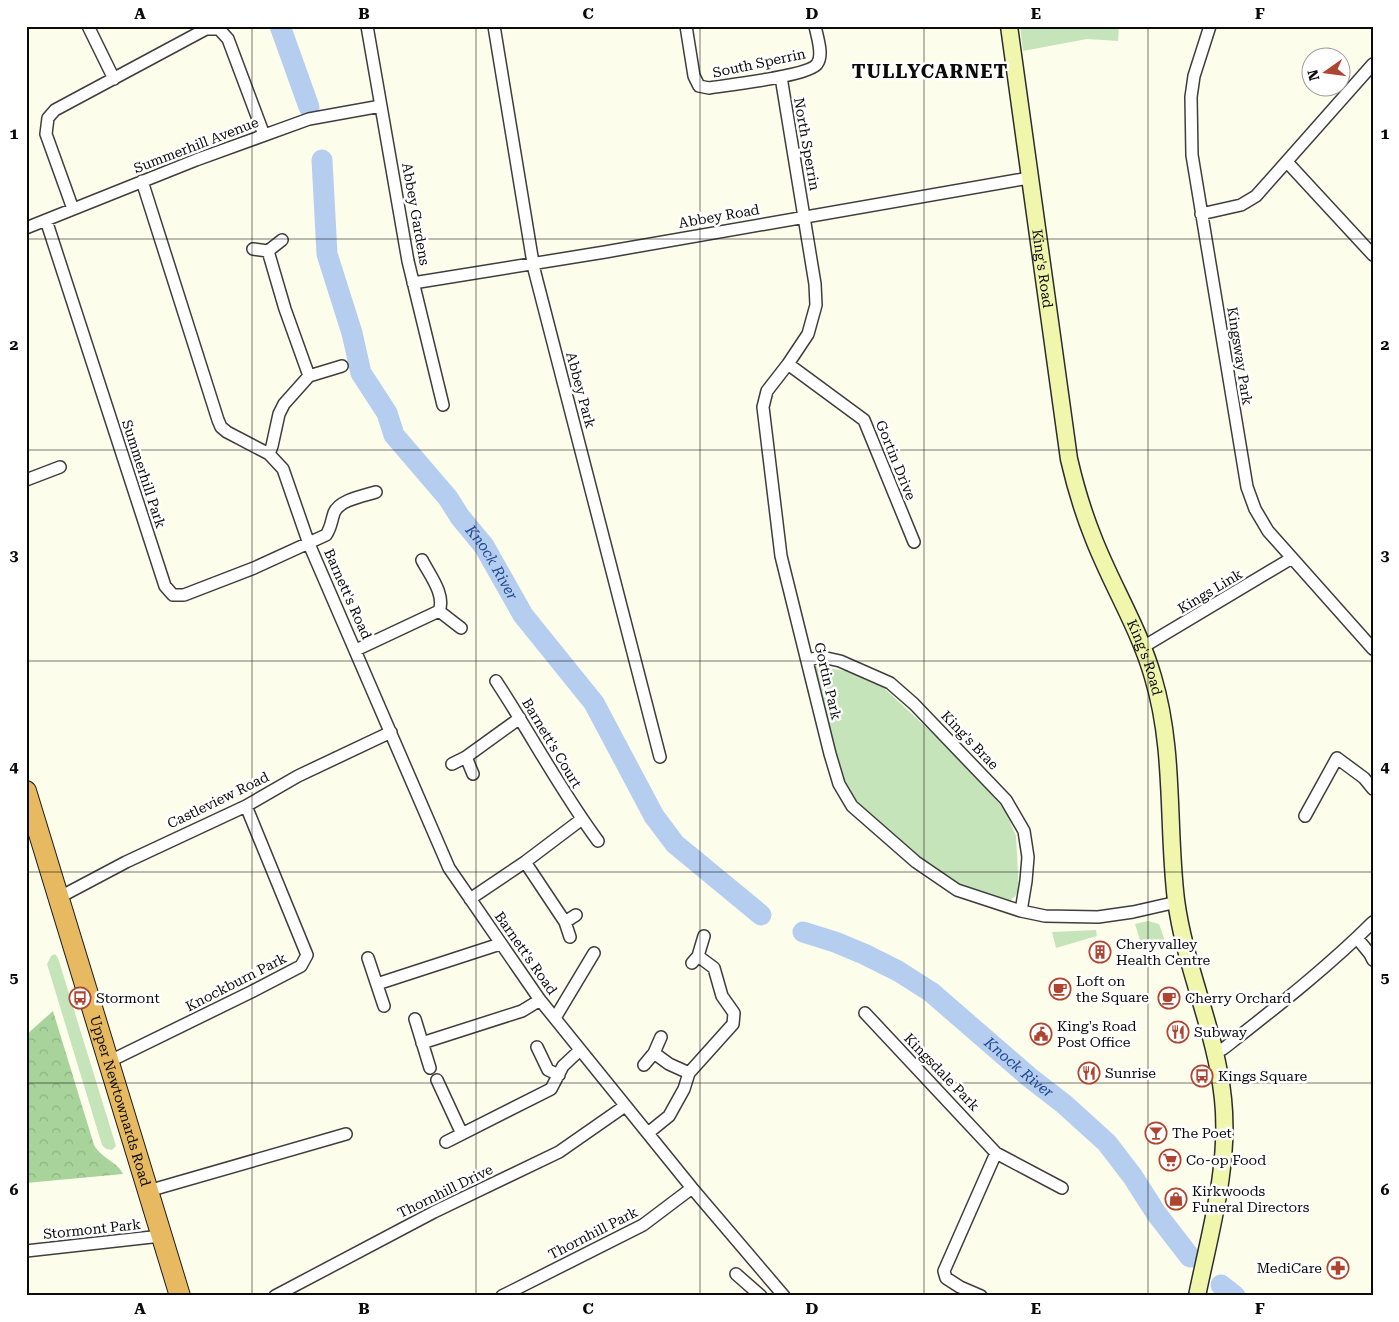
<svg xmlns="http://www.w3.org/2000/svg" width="1399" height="1322" viewBox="0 0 1399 1322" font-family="'Roboto Serif',serif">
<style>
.grass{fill:#c6e4b9}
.forest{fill:url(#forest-crowns)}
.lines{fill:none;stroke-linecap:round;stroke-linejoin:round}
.river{stroke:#b5cef0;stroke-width:21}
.street-casing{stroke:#3e3e3e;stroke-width:14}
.secondary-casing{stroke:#2d2d2d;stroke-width:19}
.highway-casing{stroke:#1c1c1c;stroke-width:22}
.street{stroke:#fff;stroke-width:11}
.secondary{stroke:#f0f7ad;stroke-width:16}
.highway{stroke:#e7b960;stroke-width:20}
.grid{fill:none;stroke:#0b0b0b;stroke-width:1;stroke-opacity:0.55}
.labels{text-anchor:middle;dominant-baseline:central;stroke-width:5;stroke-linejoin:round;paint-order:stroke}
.street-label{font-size:14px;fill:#0b0b0b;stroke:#fff}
.poi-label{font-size:14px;fill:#0b0b0b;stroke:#fff;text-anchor:start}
.water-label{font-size:15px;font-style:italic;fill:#214991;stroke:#fff}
.district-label{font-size:19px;font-weight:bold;letter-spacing:1px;fill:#0b0b0b;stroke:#fff}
.neatline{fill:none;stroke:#0b0b0b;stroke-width:2}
.grid-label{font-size:16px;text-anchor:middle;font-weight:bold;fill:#0b0b0b}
</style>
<defs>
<pattern id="forest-crowns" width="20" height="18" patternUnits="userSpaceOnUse" patternTransform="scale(1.25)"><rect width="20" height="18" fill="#a8d39a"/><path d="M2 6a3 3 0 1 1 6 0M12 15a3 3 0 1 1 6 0" fill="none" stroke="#8fb483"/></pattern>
</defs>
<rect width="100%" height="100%" fill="#fdfdec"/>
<path class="grass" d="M1020,26H1119L1118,41L1087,39L1023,51Z
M814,666L846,671L884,688L957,756L1005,810L1016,836L1019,890L1016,895L1010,901L973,892L954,883L919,857L862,809L841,774Z
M1148,921L1159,924L1165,941L1142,947L1135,924Z
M1096,930L1097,936L1056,948L1052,932Z
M55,954L58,958L116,1146L112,1150L106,1149L102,1145L47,964L51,956Z"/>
<path class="forest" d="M53,1011L94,1145C102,1159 118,1162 123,1174L26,1183V1035Z"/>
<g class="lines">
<g class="river">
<path d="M280,26L309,107"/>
<path id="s1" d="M322,160L327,254L352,333L361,373L387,413L394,435L448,498L460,517L484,546L523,615L594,703L654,816L675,844L761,915"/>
<path id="s2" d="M803,932L835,942L864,954L898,971L931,992L1029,1077L1064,1104L1107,1143L1133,1177L1156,1213L1190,1257"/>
<path d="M1221,1285L1235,1296"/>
</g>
<g class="street-casing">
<path id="street" d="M88,26L114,79
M367,26L408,261L443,405
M494,26L534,269L660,757
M686,26L694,76L699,86L709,88C727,85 809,76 817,64C824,55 817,37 815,26
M1210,26L1194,76L1191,97L1192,155L1247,487L1255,509L1268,531L1373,649
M781,77L815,284L816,305L808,334L788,364L767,391L763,407L781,556L830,754L839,784L852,806L916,862L957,890L1021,911L1045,916L1098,917L1133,912L1177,902
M1287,162L1373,255
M142,181L218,420L221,427L227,432L269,454L283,469L309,544L449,868L540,1000L692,1188L784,1296
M73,209L46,134L48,118L55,110L206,29H219L228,39L264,135
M1201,214L1241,205L1256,196L1373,64
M46,220L165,586L173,595H184L254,568L326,535C331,528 331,522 334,513C339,500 363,496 376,492
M26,228L196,160L309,119L381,106
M253,249L268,251L282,240
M268,251L285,309L309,376
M413,283L605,252L1029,178
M788,364L864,420L914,542
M269,454L272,446L279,414L284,404L309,376L342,366
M26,480L60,467
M439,611L461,628
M1143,647L1292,558
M356,650L439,611C446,595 429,574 422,560
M807,660L822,657L840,661L890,683L914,704L1006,800L1024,831L1028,857L1026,881L1021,911
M496,681C531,734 560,790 598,841
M466,757L473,774
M452,764L466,757L520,718
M1305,816L1337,758L1364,778L1373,789
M525,862L565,922L570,937
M58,898L126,862L246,806L298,776L391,732
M470,899L525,862L582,819
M565,922L576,915
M1357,938L1370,954L1373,960
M368,958L384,1006
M692,963L698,956L704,936
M377,984L500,944
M865,1013L996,1153L1062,1188
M555,1018L594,953
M415,1019L430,1068
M422,1043L522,1011L540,1000
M537,1047L548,1070L559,1075
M1215,1052L1223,1049C1274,1009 1327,968 1373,922
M654,1053L669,1064L689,1073
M108,1062L251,992L301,966L307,955L246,806
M644,1065L654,1053L661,1037
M437,1080L462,1134
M648,1133L669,1116L684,1089L689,1073L733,1024L734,1013L722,996L714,968L698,956
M446,1142L551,1089L563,1066L580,1050
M148,1191L346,1134
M26,1251L161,1236
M736,1274L761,1296
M275,1296L434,1212L559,1152L625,1106
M502,1296L643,1225L692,1188
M981,1296L960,1287L946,1278L944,1271L996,1153"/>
</g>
<g class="secondary-casing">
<g id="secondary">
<path id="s3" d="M1009,26L1069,459C1075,485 1083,512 1093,537C1111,584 1139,628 1153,677C1175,750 1167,826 1176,900C1185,968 1216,1031 1223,1099C1230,1165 1210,1232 1197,1296"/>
</g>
</g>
<g class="highway-casing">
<g id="highway">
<path id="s4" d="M26,791L180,1296"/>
</g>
</g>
<use href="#street" class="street"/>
<use href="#secondary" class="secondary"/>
<use href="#highway" class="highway"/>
</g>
<path class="grid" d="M252,26V1296M476,26V1296M700,26V1296M924,26V1296M1148,26V1296M26,239H1373M26,450H1373M26,661H1373M26,872H1373M26,1083H1373"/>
<defs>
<g id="building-ring" transform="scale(1.125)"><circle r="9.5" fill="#fff" stroke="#ae4531" stroke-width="1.5"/><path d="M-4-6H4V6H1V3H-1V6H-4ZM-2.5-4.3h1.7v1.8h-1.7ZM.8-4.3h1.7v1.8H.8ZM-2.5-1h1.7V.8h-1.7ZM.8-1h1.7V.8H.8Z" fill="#ae4531"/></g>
<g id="cafe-ring" transform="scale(1.125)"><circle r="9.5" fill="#fff" stroke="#ae4531" stroke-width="1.5"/><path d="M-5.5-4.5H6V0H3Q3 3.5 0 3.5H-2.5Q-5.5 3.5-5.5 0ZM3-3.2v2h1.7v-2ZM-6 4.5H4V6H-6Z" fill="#ae4531"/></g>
<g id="bus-ring" transform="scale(1.125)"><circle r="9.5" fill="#fff" stroke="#ae4531" stroke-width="1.5"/><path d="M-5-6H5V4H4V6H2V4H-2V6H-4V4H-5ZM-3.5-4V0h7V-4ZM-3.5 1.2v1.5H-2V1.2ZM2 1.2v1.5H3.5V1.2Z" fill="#ae4531"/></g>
<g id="restaurant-ring" transform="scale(1.125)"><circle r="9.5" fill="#fff" stroke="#ae4531" stroke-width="1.5"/><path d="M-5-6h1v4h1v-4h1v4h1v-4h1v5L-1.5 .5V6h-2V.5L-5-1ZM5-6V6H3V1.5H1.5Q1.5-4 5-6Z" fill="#ae4531"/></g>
<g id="civic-ring" transform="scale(1.125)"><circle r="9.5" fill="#fff" stroke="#ae4531" stroke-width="1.5"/><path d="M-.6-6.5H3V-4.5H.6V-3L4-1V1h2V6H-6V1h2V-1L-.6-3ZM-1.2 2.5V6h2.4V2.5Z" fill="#ae4531"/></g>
<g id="bar-ring" transform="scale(1.125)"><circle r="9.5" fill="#fff" stroke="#ae4531" stroke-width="1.5"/><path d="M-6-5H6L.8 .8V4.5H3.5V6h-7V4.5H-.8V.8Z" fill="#ae4531"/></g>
<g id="supermarket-ring" transform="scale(1.125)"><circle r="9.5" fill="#fff" stroke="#ae4531" stroke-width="1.5"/><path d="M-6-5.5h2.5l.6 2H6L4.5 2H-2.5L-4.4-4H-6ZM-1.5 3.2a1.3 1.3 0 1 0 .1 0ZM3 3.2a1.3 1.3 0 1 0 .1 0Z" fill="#ae4531"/></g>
<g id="shop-ring" transform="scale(1.125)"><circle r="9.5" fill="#fff" stroke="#ae4531" stroke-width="1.5"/><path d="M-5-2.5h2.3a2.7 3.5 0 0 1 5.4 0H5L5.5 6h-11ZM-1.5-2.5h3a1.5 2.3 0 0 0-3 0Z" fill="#ae4531"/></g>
<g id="pharmacy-ring" transform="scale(1.125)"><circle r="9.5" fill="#fff" stroke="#ae4531" stroke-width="1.5"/><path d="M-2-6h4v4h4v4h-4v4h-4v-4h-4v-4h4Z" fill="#ae4531"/></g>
</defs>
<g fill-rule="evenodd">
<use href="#building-ring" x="1100" y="952"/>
<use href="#cafe-ring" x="1060" y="989"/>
<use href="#bus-ring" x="80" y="998"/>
<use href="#cafe-ring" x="1169" y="998"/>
<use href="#restaurant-ring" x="1178" y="1032"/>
<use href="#civic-ring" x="1041" y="1034"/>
<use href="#restaurant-ring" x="1089" y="1073"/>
<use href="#bus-ring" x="1202" y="1076"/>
<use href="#bar-ring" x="1156" y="1133"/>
<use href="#supermarket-ring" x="1170" y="1160"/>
<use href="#shop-ring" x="1176" y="1199"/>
<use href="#pharmacy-ring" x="1338" y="1268"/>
</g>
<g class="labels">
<g class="street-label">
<text transform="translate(759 63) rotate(-12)">South Sperrin</text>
<text transform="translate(807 144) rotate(80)">North Sperrin</text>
<text transform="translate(196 145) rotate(-21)">Summerhill Avenue</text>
<text transform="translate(416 214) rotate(80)">Abbey Gardens</text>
<text transform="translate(719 216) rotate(-10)">Abbey Road</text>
<text stroke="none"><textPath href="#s3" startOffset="245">King's Road</textPath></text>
<text transform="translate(1240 356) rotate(81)">Kingsway Park</text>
<text transform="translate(581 390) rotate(75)">Abbey Park</text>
<text transform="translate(896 460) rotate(68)">Gortin Drive</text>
<text transform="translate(144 474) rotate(72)">Summerhill Park</text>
<text transform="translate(1210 591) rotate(-31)">Kings Link</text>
<text transform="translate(348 594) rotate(66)">Barnett's Road</text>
<text stroke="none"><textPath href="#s3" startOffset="650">King's Road</textPath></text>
<text transform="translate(828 681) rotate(77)">Gortin Park</text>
<text transform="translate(970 740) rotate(46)">King's Brae</text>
<text transform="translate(552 743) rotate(59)">Barnett's Court</text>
<text transform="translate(218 800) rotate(-26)">Castleview Road</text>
<text transform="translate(526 953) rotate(55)">Barnett's Road</text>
<text transform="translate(236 982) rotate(-27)">Knockburn Park</text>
<text transform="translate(942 1072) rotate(46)">Kingsdale Park</text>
<text stroke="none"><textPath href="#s4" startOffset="324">Upper Newtownards Road</textPath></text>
<text transform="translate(445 1191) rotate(-26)">Thornhill Drive</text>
<text transform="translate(92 1229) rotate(-6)">Stormont Park</text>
<text transform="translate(593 1233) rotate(-27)">Thornhill Park</text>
</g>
<g class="poi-label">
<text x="1116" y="944">Cheryvalley<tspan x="1116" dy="16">Health Centre</tspan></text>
<text x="1076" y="981">Loft on<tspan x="1076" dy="16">the Square</tspan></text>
<text x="96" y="998">Stormont</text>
<text x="1185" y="998">Cherry Orchard</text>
<text x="1057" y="1026">King's Road<tspan x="1057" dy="16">Post Office</tspan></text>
<text x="1194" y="1032">Subway</text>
<text x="1105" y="1073">Sunrise</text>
<text x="1218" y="1076">Kings Square</text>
<text x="1172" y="1133">The Poet</text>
<text x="1186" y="1160">Co-op Food</text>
<text x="1192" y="1191">Kirkwoods<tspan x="1192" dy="16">Funeral Directors</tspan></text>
<text x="1322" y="1268" text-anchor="end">MediCare</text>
</g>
<g class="water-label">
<text stroke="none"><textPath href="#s1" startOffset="450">Knock River</textPath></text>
<text stroke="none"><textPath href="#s2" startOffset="258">Knock River</textPath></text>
</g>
<g class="district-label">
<text x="930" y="71">TULLYCARNET</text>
</g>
</g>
<rect width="1399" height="1322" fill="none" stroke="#ffffff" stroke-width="55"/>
<g transform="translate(1326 72) rotate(256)"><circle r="24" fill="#ffffff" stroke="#9d9d9d"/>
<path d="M0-4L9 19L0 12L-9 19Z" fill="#ae4531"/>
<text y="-8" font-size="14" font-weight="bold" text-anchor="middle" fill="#0b0b0b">N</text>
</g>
<rect x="28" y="28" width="1344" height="1266" class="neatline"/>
<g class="grid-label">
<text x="140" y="19">A</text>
<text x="364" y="19">B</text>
<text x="588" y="19">C</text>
<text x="812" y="19">D</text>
<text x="1036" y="19">E</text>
<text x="1260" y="19">F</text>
<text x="14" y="139">1</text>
<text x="1385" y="139">1</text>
<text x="14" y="350">2</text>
<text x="1385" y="350">2</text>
<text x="14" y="561">3</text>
<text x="1385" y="561">3</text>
<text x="14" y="772">4</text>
<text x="1385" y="772">4</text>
<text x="14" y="983">5</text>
<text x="1385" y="983">5</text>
<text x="14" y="1195">6</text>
<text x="1385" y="1195">6</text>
<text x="140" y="1314">A</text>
<text x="364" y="1314">B</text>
<text x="588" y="1314">C</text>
<text x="812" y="1314">D</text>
<text x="1036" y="1314">E</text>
<text x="1260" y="1314">F</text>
</g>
</svg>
